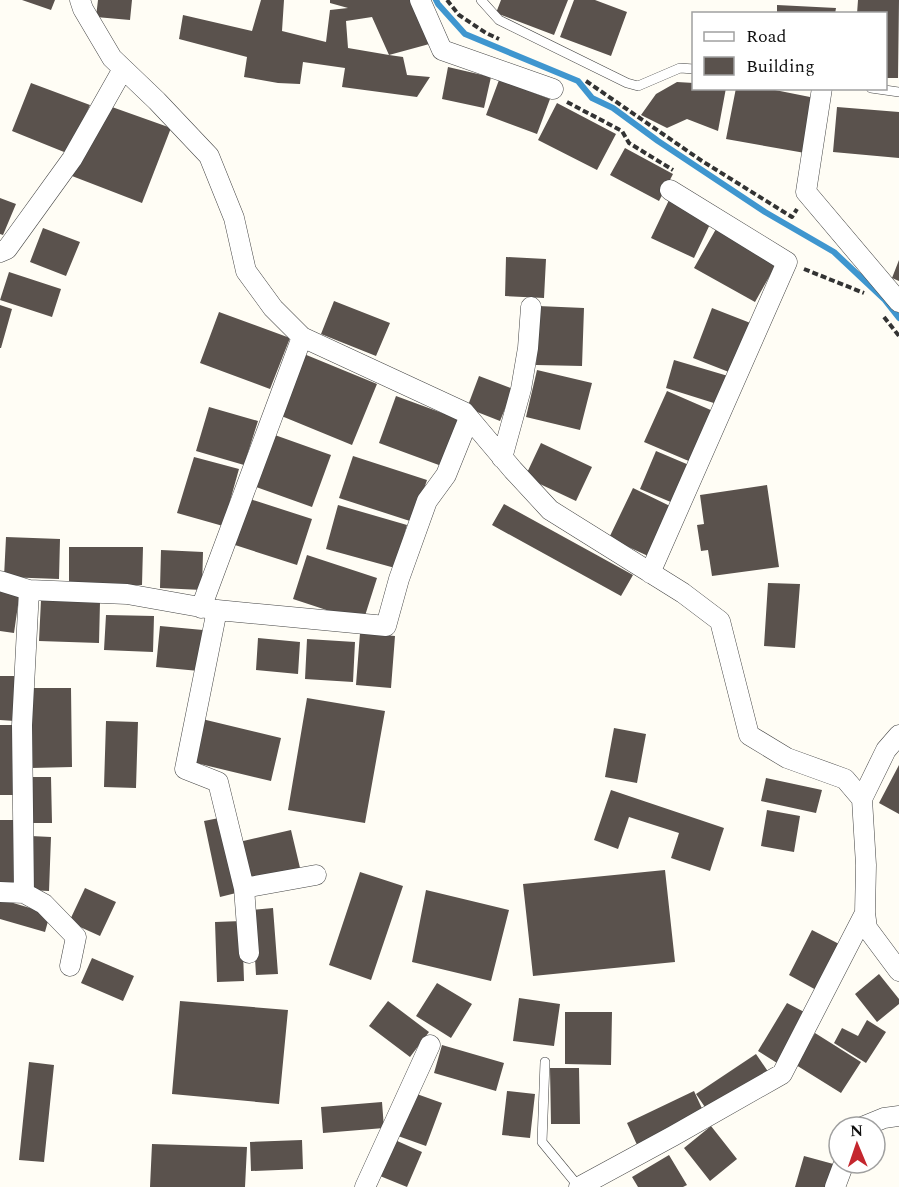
<svg xmlns="http://www.w3.org/2000/svg" width="899" height="1187" viewBox="0 0 899 1187" font-family="Spectral,serif">
<style>
.lines{fill:none;stroke-linecap:round;stroke-linejoin:round}
.stream{stroke:#3f96cf;stroke-width:6}
.building{fill:#5a524d;fill-rule:evenodd}
.service-casing{stroke:#444;stroke-width:10}
.minor-casing{stroke:#444;stroke-width:21}
.path{stroke:#333;stroke-width:4;stroke-dasharray:6 3;stroke-linecap:butt}
.service{stroke:#fff;stroke-width:9}
.minor{stroke:#fff;stroke-width:20}
</style>
<rect width="100%" height="100%" fill="#fffdf5"/>
<g class="lines">
<path class="stream" d="M436,0L438,4L465,34L578,81L592,98L613,108L658,141L765,212L834,252L884,299L899,318"/>
</g>
<path class="building" d="M22,0H55L51,10Z
M98,0H132L130,20L96,17Z
M261,0H284L282,31L326,42L330,10L348,8L330,3V0H411L433,43L389,55L403,57L407,75L430,77L417,97L342,87L345,68L303,62L300,84L278,83L244,77L247,57L179,39L183,15L252,31ZM372,17L389,55L348,48L346,21Z
M501,0H568L554,35L496,13Z
M574,0H595L627,12L611,56L560,37Z
M858,0H899L898,78H886V14H857Z
M777,5L836,8L835,14H777Z
M448,67L491,77L484,108L442,99Z
M499,80L550,99L537,134L486,115Z
M677,82L694,83V88H726L718,131L687,119L667,128L641,115L656,94Z
M31,83L90,105L69,154L12,131Z
M736,88H765L815,98L805,153L726,139Z
M557,103L616,134L597,170L538,140Z
M112,107L171,128L142,203L72,176Z
M837,107L899,112V158L833,152Z
M625,148L673,174L659,201L610,175Z
M0,198L16,204L3,235L0,234Z
M669,200L712,220L694,258L651,238Z
M43,228L80,242L66,276L30,262Z
M716,229L777,263L755,302L694,268Z
M506,257L546,259L544,298L505,296Z
M899,260V281L892,278Z
M9,272L61,289L52,317L0,300Z
M334,301L390,323L376,356L321,334Z
M0,305L12,309L1,348H0Z
M538,306L584,308L582,366L536,365Z
M712,308L753,324L734,374L693,358Z
M219,312L290,338L270,389L200,363Z
M304,354L377,384L352,445L279,415Z
M674,360L728,376L717,404L666,388Z
M537,370L592,383L580,430L526,417Z
M479,376L513,389L500,421L467,408Z
M667,391L713,411L691,462L644,442Z
M396,396L464,421L447,468L379,443Z
M209,407L258,421L244,465L196,451Z
M272,434L331,455L312,507L253,486Z
M541,443L592,467L576,501L525,477Z
M656,451L689,465L673,503L640,489Z
M353,456L427,480L413,522L339,498Z
M194,457L239,469L223,526L177,513Z
M767,485L779,567L712,576L708,550L701,551L697,525L704,524L700,495Z
M633,488L672,507L648,556L609,538Z
M250,499L312,519L297,565L235,545Z
M504,504L633,575L621,596L492,525Z
M338,505L407,525L395,568L326,549Z
M6,537L60,539L59,579L4,577Z
M69,547H143L142,585H69Z
M161,550L203,552L202,590L160,588Z
M307,555L377,578L363,622L293,599Z
M768,583L800,584L795,648L764,646Z
M0,589L20,591L14,633L0,631Z
M41,600L100,602L99,643L39,641Z
M106,615L154,616L153,652L104,650Z
M160,626L203,630L199,671L156,667Z
M360,633L395,636L391,688L356,685Z
M258,638L300,642L298,674L256,670Z
M307,639L355,642L353,682L305,679Z
M0,676H17L15,721L0,720Z
M30,688H71L72,767L31,768Z
M307,698L385,711L365,823L288,810Z
M202,719L281,738L271,781L192,762Z
M106,721L138,722L136,788L104,787Z
M0,725H18V795H0Z
M614,728L646,734L637,783L605,777Z
M899,765V814L879,803Z
M29,777H51L52,823H30Z
M766,778L822,790L816,813L761,801Z
M611,790L724,828L710,871L671,858L679,833L629,817L618,849L594,840Z
M767,810L800,816L794,852L761,846Z
M224,817L240,892L220,897L204,821Z
M0,820H20L21,888L0,889Z
M291,830L301,872L249,884L239,842Z
M31,836L51,837L49,891L29,890Z
M665,870L675,962L533,976L523,884Z
M360,872L403,886L371,980L329,965Z
M85,888L116,902L100,936L69,922Z
M426,890L509,910L491,981L412,962Z
M0,899L50,914L45,932L0,919Z
M273,908L278,974L256,975L252,910Z
M242,921L244,981L217,982L215,922Z
M812,930L841,945L818,991L789,975Z
M92,958L134,976L123,1001L81,983Z
M879,974L899,999V1004L877,1022L855,994Z
M437,983L472,1004L451,1038L416,1016Z
M519,998L560,1004L554,1046L513,1041Z
M180,1001L288,1010L279,1104L172,1094Z
M388,1001L429,1032L410,1057L369,1026Z
M787,1003L808,1014L777,1063L758,1051Z
M565,1012H612L611,1065L565,1064Z
M867,1020L886,1032L866,1063L834,1043L842,1028L858,1036Z
M815,1033L861,1062L841,1093L796,1065Z
M442,1045L504,1063L496,1091L434,1073Z
M756,1054L769,1073L709,1113L696,1094Z
M29,1062L54,1065L44,1162L19,1160Z
M550,1068H579L580,1124H551Z
M507,1091L535,1094L530,1138L502,1135Z
M694,1091L705,1115L638,1147L627,1123Z
M414,1093L442,1103L426,1146L398,1136Z
M382,1102L384,1128L323,1133L321,1107Z
M711,1126L737,1159L710,1181L684,1148Z
M302,1140L303,1169L251,1171L250,1142Z
M395,1140L422,1152L407,1187L380,1176Z
M152,1144L247,1147L245,1187H150Z
M669,1155L687,1185L683,1187H638L632,1177Z
M804,1156L837,1165L831,1187H795Z"/>
<g class="lines">
<g class="service-casing">
<path id="service" d="M481,0L499,20L627,83L638,86L680,68L694,69
M871,88L899,92
M545,1062L542,1142L579,1187"/>
</g>
<g class="minor-casing">
<path id="minor" d="M80,0L83,9L112,58L157,101L209,156L234,218L246,271L273,308L302,337L464,412L513,470L550,510L683,593L720,621L749,735L787,758L845,779L862,799L866,865L865,913L867,928L899,971
M420,0L442,50L553,89
M822,88L806,192L899,302
M0,252L7,249L72,159L123,69
M502,458L521,389L528,348L531,307
M650,573L787,262L670,190
M0,581L29,590L22,725L24,893L0,892
M29,590L127,594L217,610L386,626L399,579L427,501L446,475L469,418
M201,608L302,337
M217,610L185,769L218,782L244,888L249,953
M862,799L886,750L899,735
M244,888L316,875
M24,893L44,904L76,937L70,966
M862,1127L884,1118L899,1116
M365,1187L430,1045
M579,1187L673,1136L782,1074L865,913
M835,1187L844,1163"/>
</g>
<path class="path" d="M447,0L459,15L486,33L499,39
M586,81L702,161L792,217L797,209
M567,102L622,131L629,143L673,170
M804,269L864,293
M884,317L899,336"/>
<use href="#service" class="service"/>
<use href="#minor" class="minor"/>
</g>
<rect x="692" y="12" width="195" height="78" fill="#ffffff" stroke="#a0a0a0" stroke-width="1.5"/>
<rect x="704" y="32" width="30" height="9" fill="#ffffff" stroke="#a0a0a0" stroke-width="1.5"/>
<text x="746" y="42" font-size="18" fill="#111111">Road</text>
<rect x="704" y="57" width="30" height="18" fill="#5a524d" stroke="#a0a0a0" stroke-width="1.5"/>
<text x="746" y="72" font-size="18" fill="#111111">Building</text>
<g transform="translate(857 1145) rotate(358)"><circle r="28" fill="#ffffff" stroke="#a0a0a0" stroke-width="1.5"/>
<path d="M0-4.5L10 22L0 15L-10 22Z" fill="#c4262e"/>
<text y="-9" font-size="16" font-weight="bold" text-anchor="middle" fill="#111111">N</text>
</g>
</svg>
